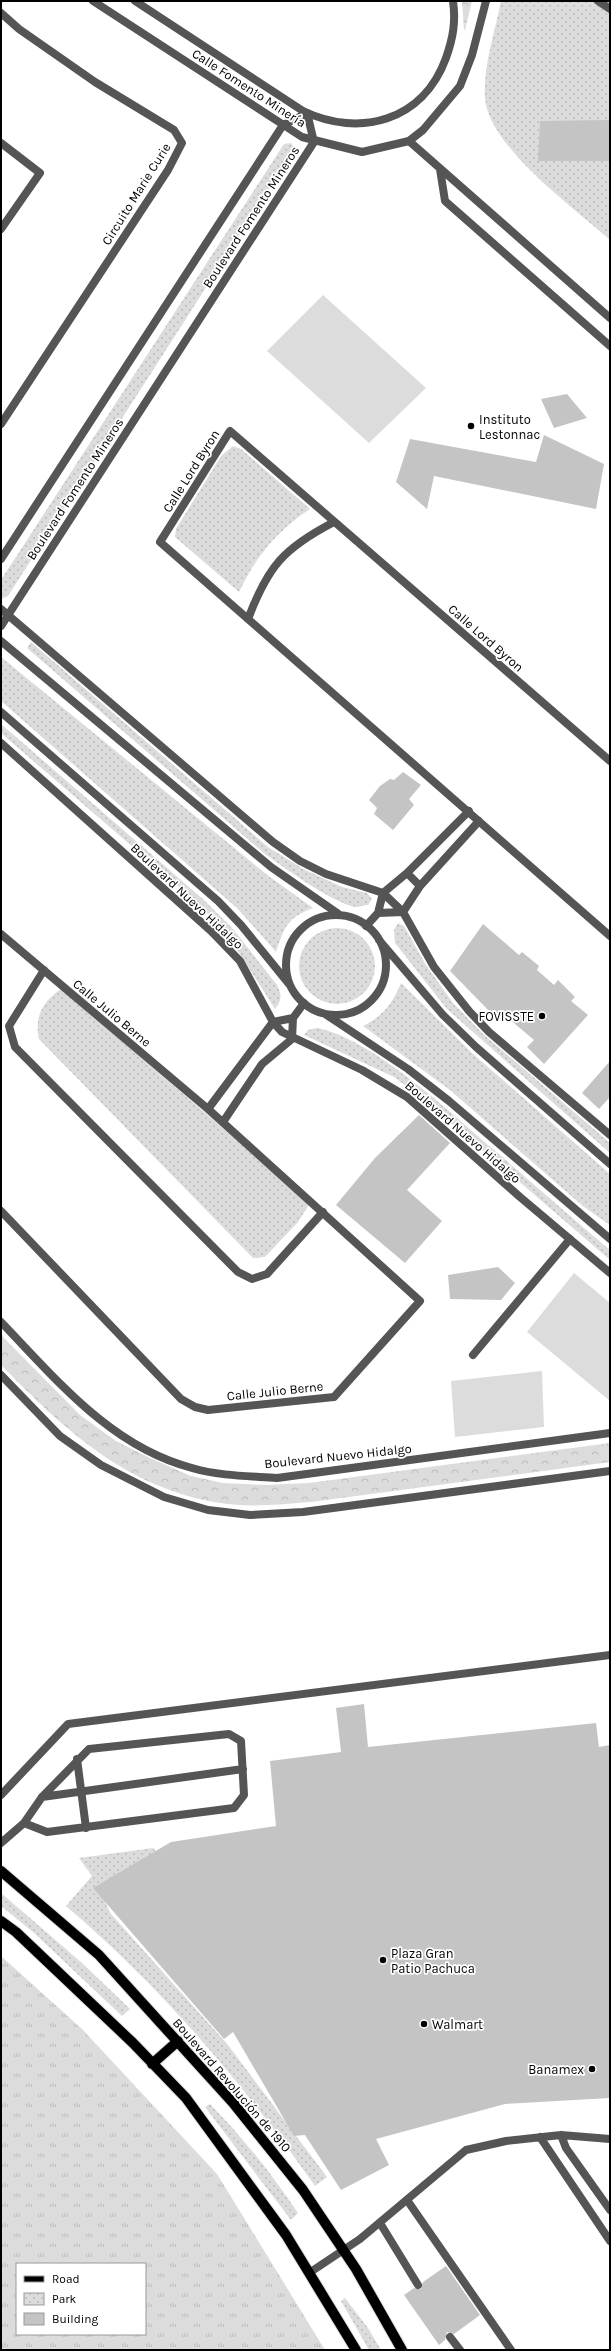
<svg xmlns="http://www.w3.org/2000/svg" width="611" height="2351" viewBox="0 0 611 2351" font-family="Karla,sans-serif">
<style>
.grass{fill:url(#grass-tufts);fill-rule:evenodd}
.forest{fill:url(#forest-crowns)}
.park{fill:url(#park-dots)}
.pitch{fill:#dcdcdc}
.building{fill:#c4c4c4}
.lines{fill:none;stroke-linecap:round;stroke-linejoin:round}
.primary-casing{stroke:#dbdbdb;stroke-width:12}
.service{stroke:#555;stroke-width:8}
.minor{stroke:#555;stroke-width:8}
.tertiary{stroke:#555;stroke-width:8}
.primary{stroke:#000;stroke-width:10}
.poi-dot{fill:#000;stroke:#fff;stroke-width:1.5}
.labels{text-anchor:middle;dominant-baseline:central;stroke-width:3.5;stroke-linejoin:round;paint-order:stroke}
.street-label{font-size:13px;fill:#000;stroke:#fff}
.poi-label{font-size:13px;fill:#000;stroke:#fff;text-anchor:start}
</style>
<defs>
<pattern id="grass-tufts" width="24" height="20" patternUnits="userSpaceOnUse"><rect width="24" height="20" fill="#dcdcdc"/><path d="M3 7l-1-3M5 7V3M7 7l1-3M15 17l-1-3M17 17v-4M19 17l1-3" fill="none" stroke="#bbb"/></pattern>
<pattern id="forest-crowns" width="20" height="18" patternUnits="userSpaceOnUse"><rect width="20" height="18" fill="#dcdcdc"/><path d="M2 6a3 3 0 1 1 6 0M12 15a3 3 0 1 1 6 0" fill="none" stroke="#bbb"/></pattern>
<pattern id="park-dots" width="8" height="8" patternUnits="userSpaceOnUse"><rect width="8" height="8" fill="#dcdcdc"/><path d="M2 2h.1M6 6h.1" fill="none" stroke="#bbb" stroke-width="1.8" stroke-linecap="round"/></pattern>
</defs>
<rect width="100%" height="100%" fill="#fff"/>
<path class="grass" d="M1,1956L82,2029L217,2174L325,2350H1ZM17,2264H145V2334H17Z"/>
<path class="forest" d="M462,1H472L465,30H464Z
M1,1335L80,1415L116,1441L152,1459L191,1476L223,1483L266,1485L309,1483L610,1443V1462L311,1502C282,1504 250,1508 220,1503C126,1488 65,1430 1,1365Z"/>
<path class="park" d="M501,1H610V240C575,209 488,146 485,98C483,66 495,32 501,1Z
M291,143L294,147L293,152L8,596L1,599V580L284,144Z
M233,446L241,449L310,509C278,530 256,556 239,592L175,537L176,529L221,456Z
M31,642L268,847L303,869L342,887L367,893L372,899L368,905C364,905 359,907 356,907C332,903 285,868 265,854L27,648Z
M1,657L266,874L313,908C287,918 285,926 276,952L238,909L1,701Z
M1,724L204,900L233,929L277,985C282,995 282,1000 275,1009L231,940L201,906L1,733Z
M398,923L404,926L426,965L453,1003L482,1033L610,1143V1153L447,1009L395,943L394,930Z
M299 966a38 38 0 1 1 76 0a38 38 0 1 1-76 0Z
M401,983L472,1053L610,1174V1225L584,1207L450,1090L363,1026C383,1016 393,1003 401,983Z
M61,989L310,1203L298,1222L265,1257L253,1258L39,1039C34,1017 43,1001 61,989Z
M317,1028C370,1038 447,1109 488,1145C529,1180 569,1215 610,1250V1260L422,1098L394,1077L304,1035L308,1030Z
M153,1848L158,1853L100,1892L111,1914L228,2045L327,2177L315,2186C243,2083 161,1987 66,1906L92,1876L79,1858Z
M1,1893L82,1963L130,2009L122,2016L33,1932L1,1906Z
M210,2104C245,2140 270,2172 298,2213L291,2220L205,2107Z
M345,2298L368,2328L381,2350H369L341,2301Z"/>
<path class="pitch" d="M323,295L426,388L369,443L267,351Z
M574,1273L610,1303V1401L527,1332Z
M542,1371L544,1427L455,1437L451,1381Z"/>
<path class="building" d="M610,120V161H538L540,121Z
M567,394L587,418L554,428L541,399Z
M544,435L604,464L596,509L434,476L427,509L396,482L410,439L536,462Z
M403,772L421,785L409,799L414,805L393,830L374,814L377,808L369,800L380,786L390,779L394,780Z
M483,924L519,955L522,952L539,966L537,970L554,985L558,980L575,997L571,1001L588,1015L544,1064L527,1047L534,1040L501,1012L496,1018L450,971Z
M610,1061V1097L599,1109L582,1093Z
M419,1115L450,1143L407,1190L442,1221L405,1263L336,1205L375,1158Z
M498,1267L515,1283L501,1300L450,1299L448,1275Z
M364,1704L368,1747L596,1723L599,1747L610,1745V2098L505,2104L376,2139L389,2165L341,2190L305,2135L294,2136L233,2032L224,2039L93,1888L171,1842L276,1826L270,1761L341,1752L336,1708Z
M446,2266L480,2315L454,2334L447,2332L445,2340L439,2345L404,2295L414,2288L421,2289L423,2282Z"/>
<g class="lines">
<g class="primary-casing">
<path id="primary" d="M1,1871L99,1955L234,2104L303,2190L356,2269L402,2350
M1,1921L16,1932L133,2043L186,2098L286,2235L356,2350
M152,2064L178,2041"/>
</g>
<path class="service" d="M598,1L610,9
M473,1355L570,1239
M77,1759L86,1828
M42,1797L243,1769
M1,1843L24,1823L42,1797L89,1749L229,1734L241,1741L244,1795L234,1808L47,1832L24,1823
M561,2135L566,2148L610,2210
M540,2137L610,2241
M407,2200L511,2350
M380,2223L418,2285
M309,2273L360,2239L466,2150L506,2141L561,2135L610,2139
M450,2337L460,2350"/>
<path class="minor" d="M1,13L19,29L95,82L174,130L182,143L168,170L1,424
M409,141L610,318
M1,143L40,173L1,229
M440,169L445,201L610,346
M1,609L273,842L300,861L326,874L383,893L403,912L434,967L469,1011L489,1032L610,1135
M248,619C268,566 284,548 334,522
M1,743L211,931L240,961L273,1022L282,1032L362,1070L407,1097L520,1197L610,1273
M610,761L230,431L160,542L610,936
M469,811L407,873L383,893L378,913L403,912L420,886L479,821
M407,873L420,886
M366,926L378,913
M1,934L208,1109L420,1301L334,1397L208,1410L195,1407L181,1399L1,1211
M44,970L9,1026L15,1047L238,1272L252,1279L267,1274L323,1212
M293,1018L304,1003
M208,1109L273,1022L293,1018L292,1039L262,1064L223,1122
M1,1795L68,1724L610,1655"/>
<path class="tertiary" d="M93,1L302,137L362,152L409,141L423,130L460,86L472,55L486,1
M135,1L303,111C360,138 423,121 446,58C453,38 456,22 453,1
M1,559L283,125L307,113L314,142L1,626
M1,641L271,867L340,915
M1,712L218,901L241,925L289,984
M286 965a50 50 0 1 1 100 0a50 50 0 1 1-100 0Z
M379,940L443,1015L476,1047L610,1164
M325,1014L408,1069L449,1101L610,1239
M1,1322C57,1380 111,1447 192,1468C219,1476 249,1476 277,1478L610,1433
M1,1375L60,1436L101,1465L164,1497L208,1510L250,1515L303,1512L610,1471"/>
<use href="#primary" class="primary"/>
</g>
<g class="poi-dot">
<circle cx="471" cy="426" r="4"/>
<circle cx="542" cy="1016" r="4"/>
<circle cx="383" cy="1960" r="4"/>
<circle cx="424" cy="2024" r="4"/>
<circle cx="592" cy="2069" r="4"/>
</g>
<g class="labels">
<g class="street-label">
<text transform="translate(249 88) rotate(33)">Calle Fomento Minería</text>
<text transform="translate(136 194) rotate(-58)">Circuito Marie Curie</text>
<text transform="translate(251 217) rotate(-57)">Boulevard Fomento Mineros</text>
<text transform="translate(191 471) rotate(-58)">Calle Lord Byron</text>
<text transform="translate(75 489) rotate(-57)">Boulevard Fomento Mineros</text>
<text transform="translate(486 638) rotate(41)">Calle Lord Byron</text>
<text transform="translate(187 896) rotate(43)">Boulevard Nuevo Hidalgo</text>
<text transform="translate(112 1013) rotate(40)">Calle Julio Berne</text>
<text transform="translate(463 1132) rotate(41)">Boulevard Nuevo Hidalgo</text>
<text transform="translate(275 1391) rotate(-6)">Calle Julio Berne</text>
<text transform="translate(338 1456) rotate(-6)">Boulevard Nuevo Hidalgo</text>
<text transform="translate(232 2085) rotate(49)">Boulevard Revolución de 1910</text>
</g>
<g class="poi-label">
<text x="479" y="419">Instituto<tspan x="479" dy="15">Lestonnac</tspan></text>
<text x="534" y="1016" text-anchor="end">FOVISSTE</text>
<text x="391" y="1953">Plaza Gran<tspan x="391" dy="15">Patio Pachuca</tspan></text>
<text x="432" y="2024">Walmart</text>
<text x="584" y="2069" text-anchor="end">Banamex</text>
</g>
</g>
<rect width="611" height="2351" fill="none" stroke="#000000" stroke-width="4"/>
<rect x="16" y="2263" width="130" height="72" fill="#ffffff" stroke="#999999"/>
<rect x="24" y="2276" width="20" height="6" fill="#000000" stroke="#999999"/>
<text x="52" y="2283" font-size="12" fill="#000000">Road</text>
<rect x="24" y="2293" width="20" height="12" fill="url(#park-dots)" stroke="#999999"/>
<text x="52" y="2303" font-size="12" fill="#000000">Park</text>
<rect x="24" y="2313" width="20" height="12" fill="#c4c4c4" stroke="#999999"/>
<text x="52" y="2323" font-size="12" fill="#000000">Building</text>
</svg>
